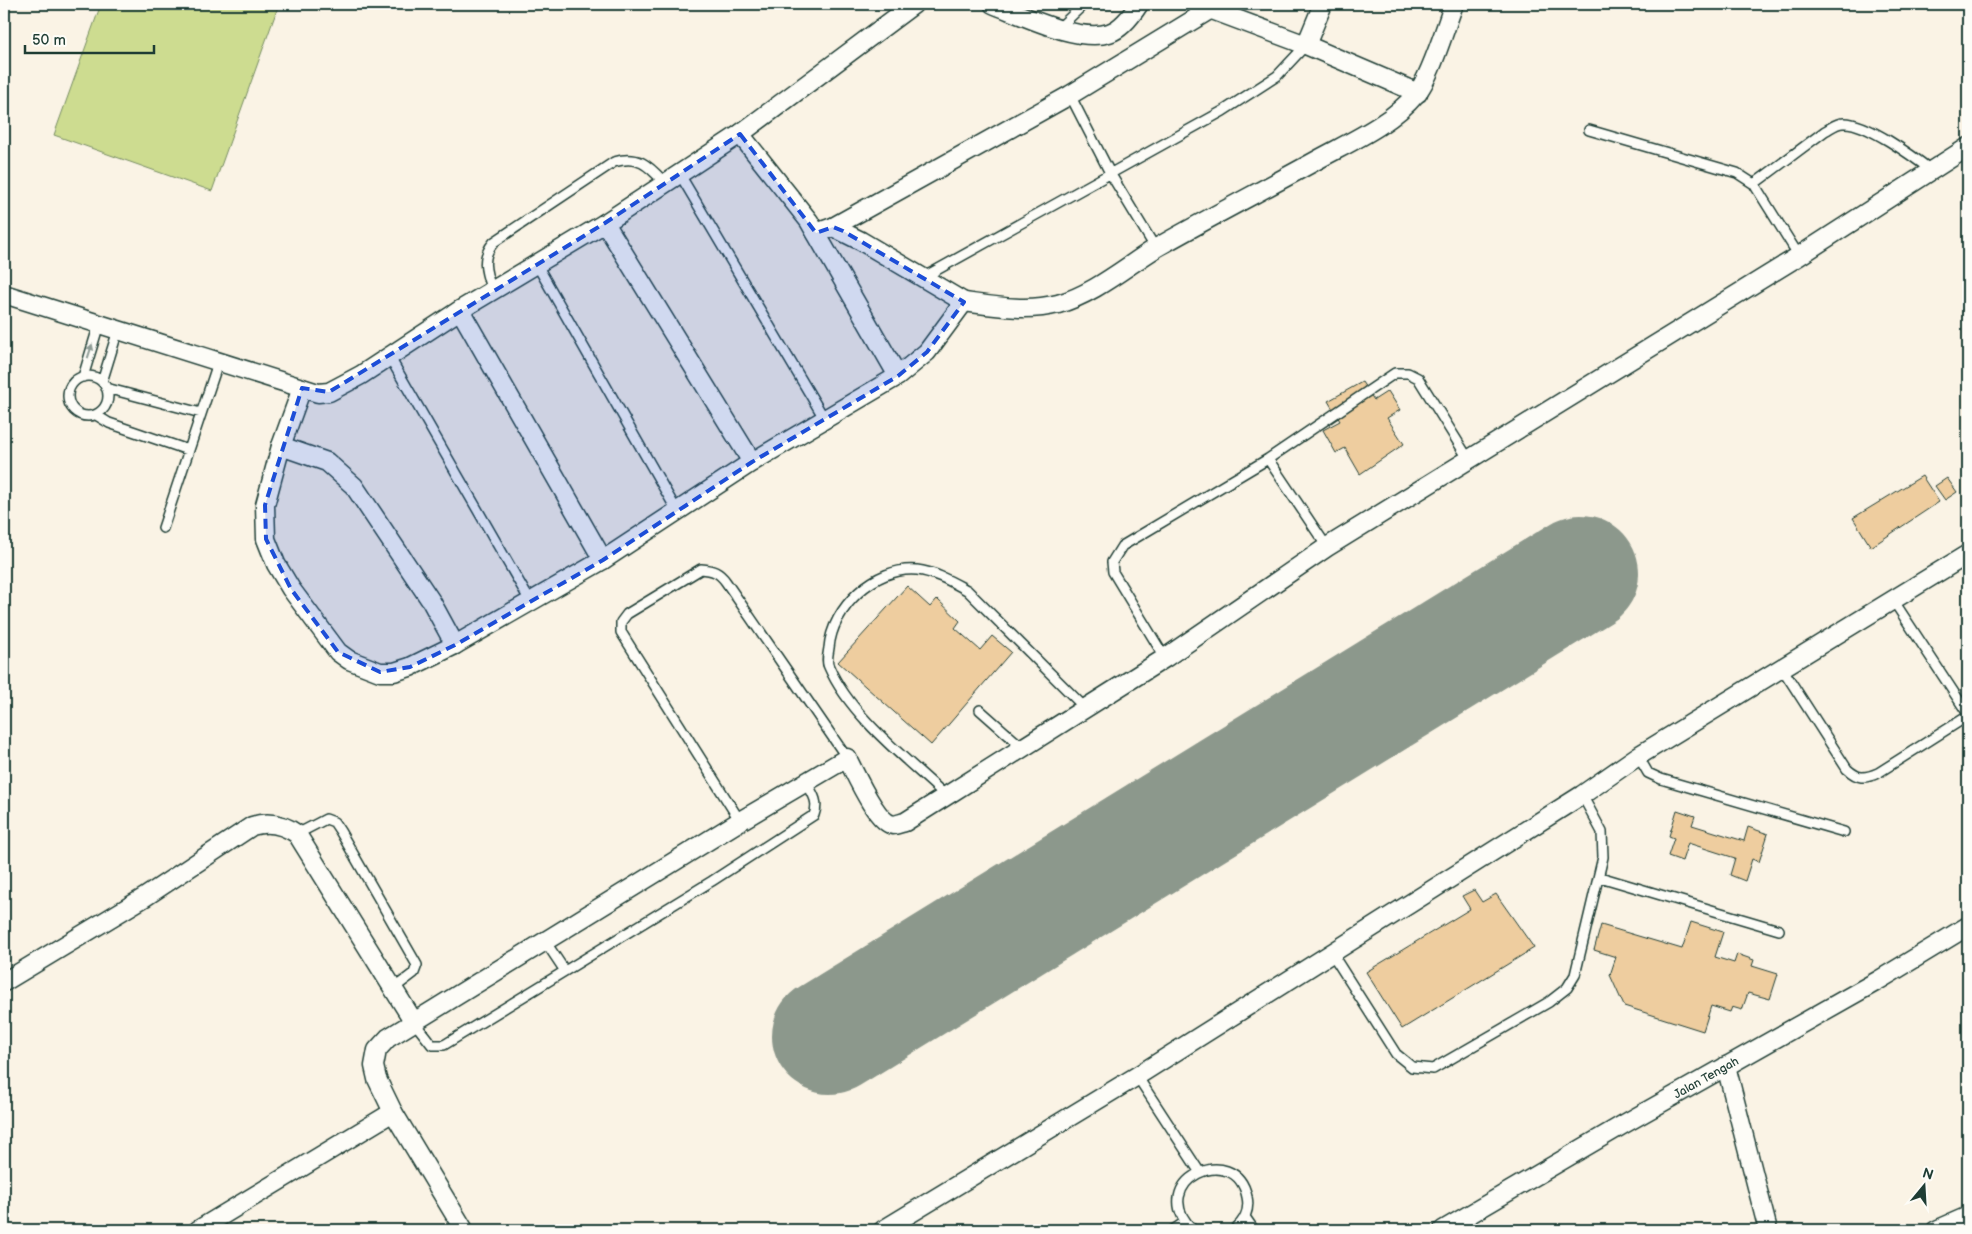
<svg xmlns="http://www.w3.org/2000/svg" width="1972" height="1234" viewBox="0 0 1972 1234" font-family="'Balsamiq Sans',sans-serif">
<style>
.green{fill:#cddc90;stroke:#768c62}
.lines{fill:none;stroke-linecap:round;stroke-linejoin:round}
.runway{stroke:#8c988c;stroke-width:116}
.building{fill:#eecd9f;stroke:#1f3d34}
.service-casing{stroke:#1f3d34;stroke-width:12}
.minor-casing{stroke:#1f3d34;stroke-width:21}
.service{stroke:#fdfcf7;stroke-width:9}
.minor{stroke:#fdfcf7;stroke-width:18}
.oneway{fill:#8e9c96}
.marked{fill:#1d4ed8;fill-opacity:0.2;stroke:#1d4ed8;stroke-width:4;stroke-dasharray:10 6;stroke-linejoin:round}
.labels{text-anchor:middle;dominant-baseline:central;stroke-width:5;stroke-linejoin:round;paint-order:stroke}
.street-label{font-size:12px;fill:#1f3d34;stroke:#fdfcf7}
</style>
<rect width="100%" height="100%" fill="#faf3e5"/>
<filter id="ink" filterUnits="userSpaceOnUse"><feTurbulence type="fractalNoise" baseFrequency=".02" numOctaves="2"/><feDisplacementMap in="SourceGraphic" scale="10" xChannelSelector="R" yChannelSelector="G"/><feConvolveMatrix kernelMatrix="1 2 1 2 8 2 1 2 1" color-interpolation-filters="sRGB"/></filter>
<g filter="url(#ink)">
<path class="green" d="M101,4H279L212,191L54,135Z"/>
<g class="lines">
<path class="runway" d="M830,1036L1581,573"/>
</g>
<path class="building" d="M1362,382L1374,400L1388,391L1400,410L1387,418L1404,444L1360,474L1345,448L1336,453L1323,430L1340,421L1328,401Z
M1922,476L1939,502L1871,547L1853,518Z
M1947,478L1957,492L1945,500L1935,486Z
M907,586L930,607L937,599L960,621L955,628L980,650L992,636L1011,652L931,745L838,662Z
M1677,810L1695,816L1692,825L1744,841L1748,827L1768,834L1759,862L1752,859L1745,881L1730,875L1735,858L1688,843L1682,861L1668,856L1674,838L1669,836Z
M1474,890L1482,902L1496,894L1534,948L1402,1029L1366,972L1470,909L1462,896Z
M1691,922L1723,932L1715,957L1734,963L1737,954L1754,960L1752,966L1778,974L1770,999L1748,993L1742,1010L1732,1007L1730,1012L1711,1006L1703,1031L1624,1006L1610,975L1616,957L1594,950L1601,925L1682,949Z"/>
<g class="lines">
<g class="service-casing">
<path id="service" d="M1059,28L1084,4
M1070,95L1110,173L1156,249
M1589,130L1737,173L1754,184L1799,256
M679,173L824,418
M1754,184L1825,131C1831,128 1836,123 1843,123C1865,121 1914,157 1932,171
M537,265L677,511
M924,277L1223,111L1277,76L1306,45
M492,291C486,273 480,258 494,242L614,162C639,155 648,165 664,182
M389,356L530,601
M68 396a20 20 0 1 1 40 0a20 20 0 1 1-40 0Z
M83,377L99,324
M102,382L118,330
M106,388L201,413
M96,415L109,423L188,450
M1268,459L1395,373H1408L1418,378L1469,460
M163,528L218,363
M1893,600L1968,714
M1165,658L1113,572L1112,562L1122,546L1268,459L1327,547
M1782,668L1847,769C1858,779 1864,779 1878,773L1968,716
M980,710L1023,748
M1638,756L1648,773L1661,779L1844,832
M946,796C908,760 850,716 829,667C826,662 828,654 829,648C832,608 875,566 917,570C935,572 952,582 967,590L1085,708
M740,821L621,632V622L627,614L701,569C713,570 719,572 726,582L847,758
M297,834L326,819L334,822L340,831L417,965L414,973L393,989
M1600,877L1779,930
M545,941L565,971
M1331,952L1396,1054L1412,1067L1433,1069L1549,1002L1567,988L1575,975L1603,857L1602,832L1582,795
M414,1022L432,1045H444L712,881L814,815C819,802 813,794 806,782
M1137,1076L1199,1171
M1245,1217L1254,1230
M1173,1230L1185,1222
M1193,1230C1144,1182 1236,1139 1247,1197C1250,1210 1244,1222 1234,1230"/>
</g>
<g class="minor-casing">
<g id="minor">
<path d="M993,4C1022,15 1078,43 1109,33C1122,29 1132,15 1139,4"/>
<path d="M1196,4L1306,45L1418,93"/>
<path d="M1306,45L1323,4"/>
<path d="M740,134L809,221L898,376"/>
<path d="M605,223L752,462"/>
<path d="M816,233L833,227L1070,95L1211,9"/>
<path d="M4,294L318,393L329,392L361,375L460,310L605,223L740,134L914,4"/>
<path d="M964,302C994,306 1027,312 1058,304C1094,294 1125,267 1156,248C1210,217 1265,189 1319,159C1352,141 1391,124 1416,94C1430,79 1446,25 1454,4"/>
<path d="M460,310L603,560"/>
<path d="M302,388L281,446L265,505L266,539L276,564L291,589L338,652L349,660L380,672H394L410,667L455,645L603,560L752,462L898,376L927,352L964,302L861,241L833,227"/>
<path d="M281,446L327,462L354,486L431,601L455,645"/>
<path d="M4,982L145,897L252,826C268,821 283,824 297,834L414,1022"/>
<path d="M1726,1066L1768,1230"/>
<path d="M198,1230L393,1112"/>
<path d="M464,1230L393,1112L377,1079L374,1066L377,1050L388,1038L740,821L847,758C855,773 876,822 893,825C896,825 901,823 905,822L1165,658L1327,547L1799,256L1968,147"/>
<path d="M883,1230L1137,1076L1582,795L1638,756L1968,554"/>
<path id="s1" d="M1443,1230L1624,1124L1879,980L1968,926"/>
<path d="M1936,1230L1968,1216"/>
</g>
</g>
<use href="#service" class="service"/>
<use href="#minor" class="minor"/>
</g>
<defs><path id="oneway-solid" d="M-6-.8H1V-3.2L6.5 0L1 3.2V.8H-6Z" transform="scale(1.25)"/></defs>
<use class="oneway" href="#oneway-solid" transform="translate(90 351) rotate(-72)"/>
</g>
<path class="marked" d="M740,134L816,233L833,227L843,231L964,302L927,352L898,376L752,462L603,560L455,645L410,667L380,672L338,652L291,589L266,539L265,505L302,388L329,392L605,223Z"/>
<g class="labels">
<g class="street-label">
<text stroke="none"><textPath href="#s1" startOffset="304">Jalan Tengah</textPath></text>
</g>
</g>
<rect width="1972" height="1234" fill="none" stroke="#fdfcf7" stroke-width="20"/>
<rect x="10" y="10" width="1952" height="1214" fill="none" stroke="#1f3d34" stroke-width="2" filter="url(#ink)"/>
<g transform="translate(1924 1186) rotate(18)" stroke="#fdfcf7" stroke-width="4" paint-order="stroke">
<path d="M0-4L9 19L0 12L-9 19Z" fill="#1f3d34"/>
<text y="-8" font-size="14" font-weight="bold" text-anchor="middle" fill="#1f3d34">N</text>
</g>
<path d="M25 45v8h129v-8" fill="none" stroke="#1f3d34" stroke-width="2.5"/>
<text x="32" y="45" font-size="15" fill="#1f3d34" stroke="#fdfcf7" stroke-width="4" paint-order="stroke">50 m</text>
</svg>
